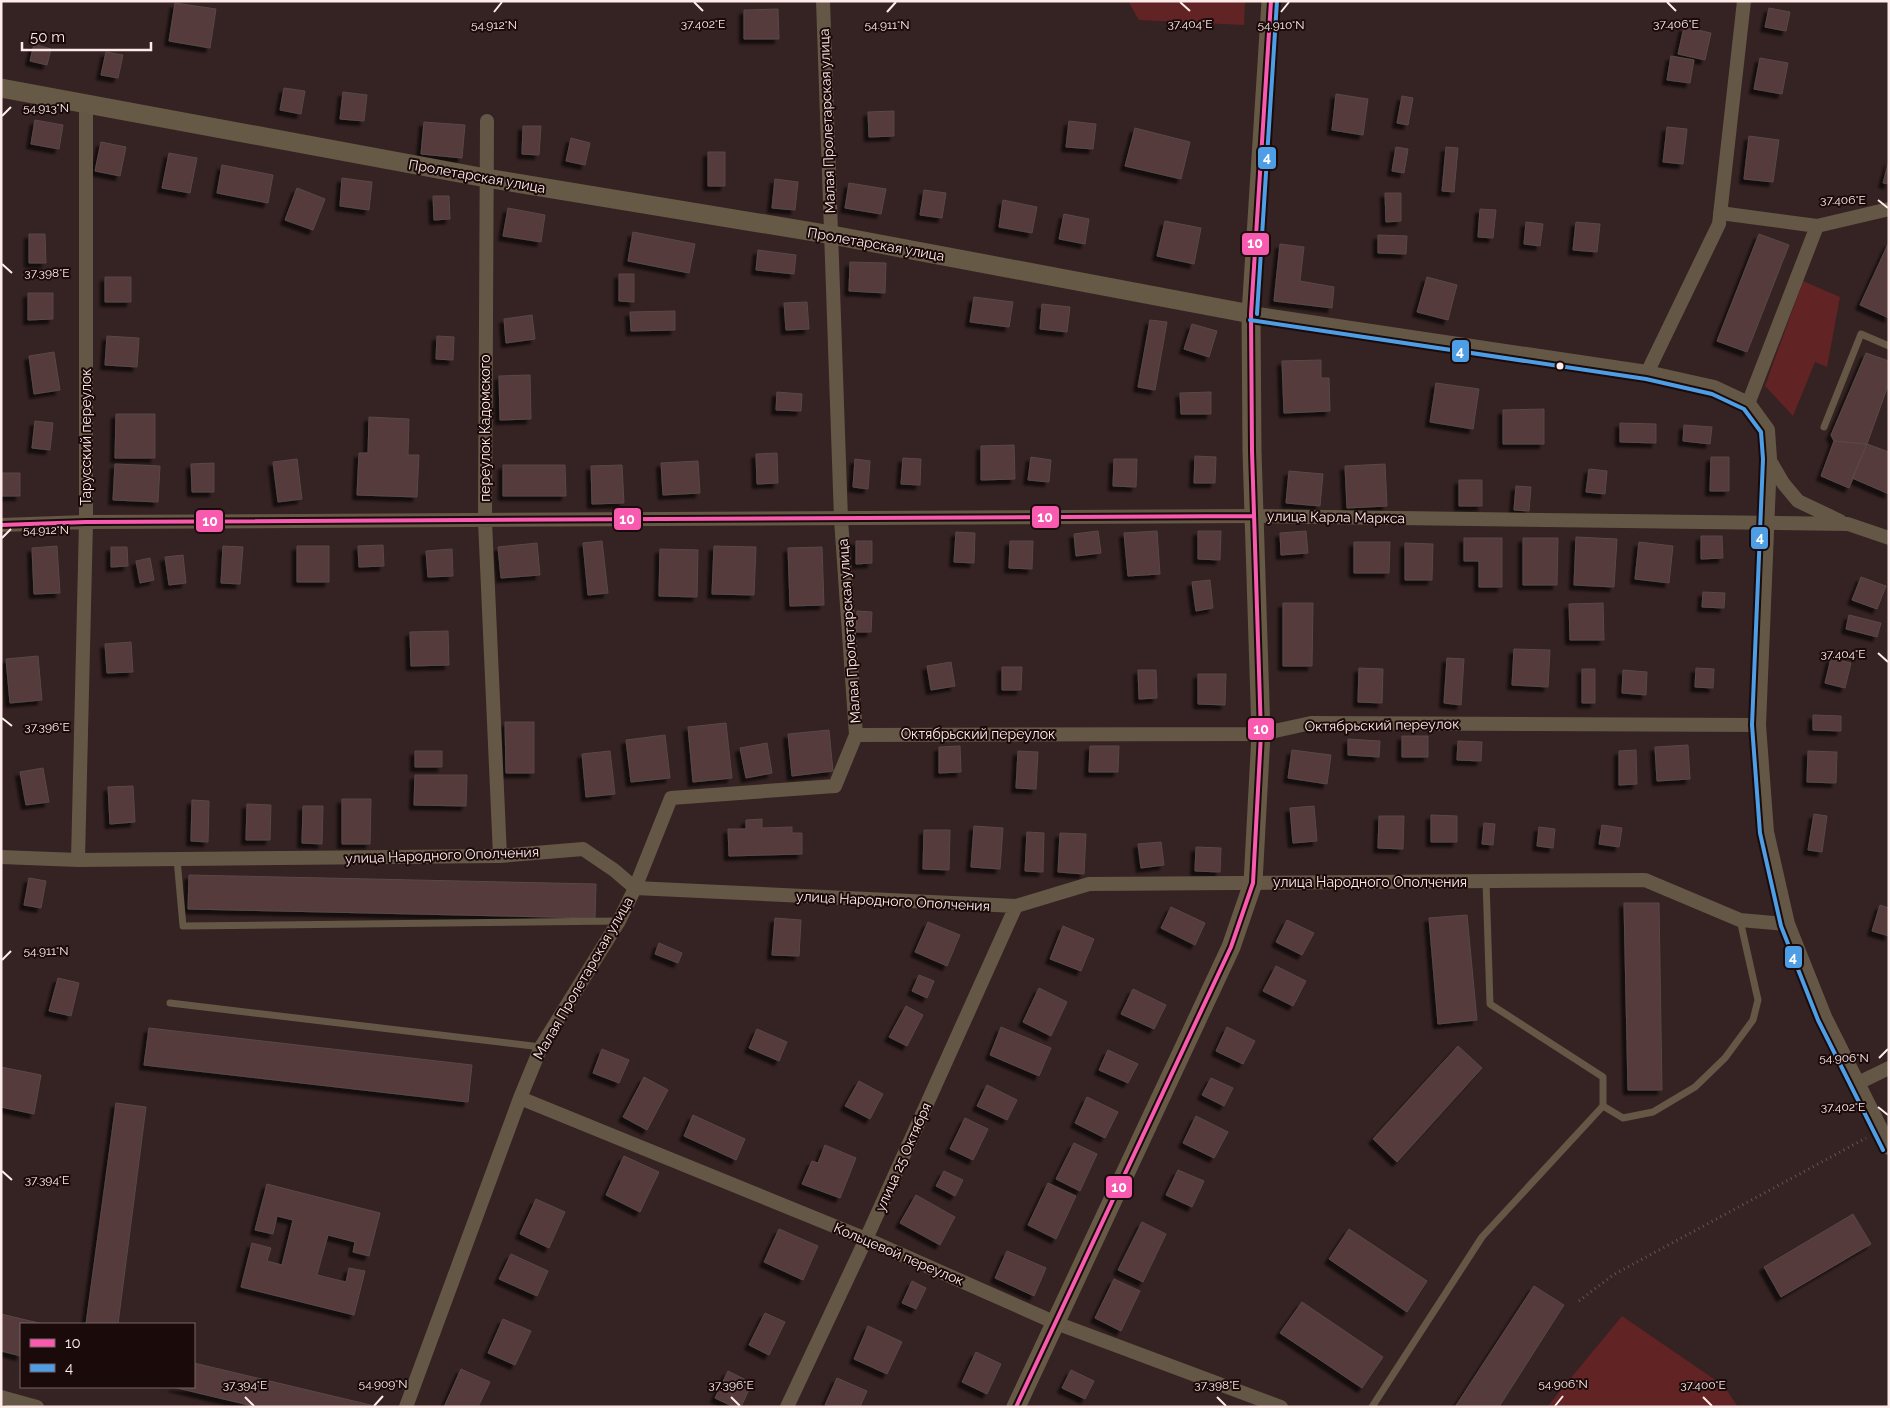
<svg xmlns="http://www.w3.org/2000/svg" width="1890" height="1408" viewBox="0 0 1890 1408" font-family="Raleway,sans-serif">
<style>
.green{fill:#622324}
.building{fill:#573a3c;stroke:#584847;filter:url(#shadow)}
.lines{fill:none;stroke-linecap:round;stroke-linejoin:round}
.path{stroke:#64584c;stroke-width:3;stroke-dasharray:1 4;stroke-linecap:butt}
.service{stroke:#645746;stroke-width:7}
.minor{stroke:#645746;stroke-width:14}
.tertiary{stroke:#645746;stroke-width:16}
.secondary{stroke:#665945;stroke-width:19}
.bus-1-casing{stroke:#1a0a0a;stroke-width:8}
.bus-2-casing{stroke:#1a0a0a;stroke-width:8}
.bus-1{stroke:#f75aaf;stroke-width:4}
.bus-2{stroke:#4d9ee5;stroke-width:4}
.ticks{fill:none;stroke:#ffebe9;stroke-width:2}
.bus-dot{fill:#ffebe9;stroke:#1a0a0a;stroke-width:2}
.labels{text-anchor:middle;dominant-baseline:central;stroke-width:4;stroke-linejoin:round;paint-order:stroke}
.street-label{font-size:14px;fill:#ffebe9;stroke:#1a0a0a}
.ticks-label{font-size:12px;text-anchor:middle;fill:#ffebe9;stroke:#1a0a0a;stroke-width:4;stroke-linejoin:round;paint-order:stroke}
.line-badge{stroke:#1a0a0a;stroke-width:2}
.badge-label{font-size:14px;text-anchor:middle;font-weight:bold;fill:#fff}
</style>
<defs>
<filter id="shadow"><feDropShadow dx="-4.5" dy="4.5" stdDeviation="1" flood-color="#0009"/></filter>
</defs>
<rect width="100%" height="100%" fill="#352222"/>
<path class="green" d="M1128,1H1245L1244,25L1139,20Z
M1803,281L1840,297L1827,367L1815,362L1793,416L1765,386Z
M1622,1316L1724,1386L1738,1407H1547Z"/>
<path class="building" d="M175,3L216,9L210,48L169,41Z
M1769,8L1790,12L1786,31L1765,27Z
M778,9L779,39H744V10Z
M1684,27L1711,33L1705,60L1678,54Z
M34,44L51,49L47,65L30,61Z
M106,52L123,55L118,78L101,75Z
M1671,56L1694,60L1690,83L1667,80Z
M1760,58L1788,63L1782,94L1754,89Z
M284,88L305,91L301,114L280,110Z
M343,92L367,95L364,121L340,119Z
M1336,94L1368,99L1363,135L1332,130Z
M1402,96L1413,98L1408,125L1397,123Z
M894,111V136L869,137L868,112Z
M35,120L63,125L59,149L31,144Z
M1069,121L1096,124L1093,149L1066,147Z
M424,122L465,125L462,158L421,154Z
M523,126H541L539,155L522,154Z
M1667,127L1687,129L1683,164L1663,162Z
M1135,128L1190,142L1181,179L1125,166Z
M1749,136L1779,140L1773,182L1744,179Z
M571,138L590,143L585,165L566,161Z
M101,142L126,147L120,176L95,171Z
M1396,147L1408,149L1404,173L1392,171Z
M1446,147L1458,148L1454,192L1442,191Z
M708,152H725V186H708Z
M169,153L197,158L190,193L162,188Z
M1889,161V184L1883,183Z
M222,165L273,175L268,203L217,193Z
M342,178L372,182L369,210L340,206Z
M775,179L798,182L795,210L772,208Z
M849,183L886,189L881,214L845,208Z
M297,188L325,199L313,230L285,220Z
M924,190L946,193L942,218L920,215Z
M1385,193H1401V221L1386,222Z
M433,196H449L450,219L434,220Z
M1003,200L1037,207L1032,233L999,227Z
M508,208L545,215L541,242L503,236Z
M1480,209L1496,210L1493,238L1478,237Z
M1064,214L1089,219L1085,244L1059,239Z
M1165,221L1201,228L1194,264L1157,256Z
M1526,222L1543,224L1540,246L1524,244Z
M1576,222L1600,224L1597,252L1573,250Z
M633,232L695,244L689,273L628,261Z
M29,234H45L46,263H29Z
M1759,234L1789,245L1747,352L1717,341Z
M1378,235L1407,236L1406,254L1378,253Z
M1889,242V318L1860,305Z
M1280,244L1304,247L1300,281L1334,287L1332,308L1274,301Z
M758,250L796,255L794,274L756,270Z
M850,262L886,263L885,293L849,291Z
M619,274H634V302L619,301Z
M105,277H131V302H105Z
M1427,277L1457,285L1448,320L1417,312Z
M28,293H53V319L28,320Z
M974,297L1013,302L1009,327L970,322Z
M807,302L809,329L786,330L784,303Z
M1042,304L1070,307L1067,332L1040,329Z
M675,311V330L631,331L630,312Z
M532,315L535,339L506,343L504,319Z
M1150,320L1167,322L1155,390L1138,387Z
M1192,324L1217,331L1209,357L1184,349Z
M107,336L139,338L137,367L105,365Z
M437,336L454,337L453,360L436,359Z
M54,352L60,390L34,394L29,356Z
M1866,353L1889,361V383L1867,444L1834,441L1831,435Z
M1321,360V378H1329L1330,411L1284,413L1282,361Z
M530,375L531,419L500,420L499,376Z
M1436,383L1479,389L1473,429L1430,422Z
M777,392L802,394L801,411L776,410Z
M1211,392V414H1181L1180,393Z
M1544,409V444H1503V410Z
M116,414H155V458H115Z
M369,417L409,419L408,455H419L417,497L357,495L359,453H368Z
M35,421L53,423L50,450L32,448Z
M1620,423L1656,424V443L1620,442Z
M1684,425L1712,427L1710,444L1683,441Z
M1834,441L1867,444L1849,488L1821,476Z
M1867,444L1889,452V494L1852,478Z
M1014,445L1015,479L981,480V446Z
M777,453L778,483L757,484L756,454Z
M1195,456L1216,457L1215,483H1194Z
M1031,457L1051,460L1049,482L1028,480Z
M1711,457H1729V491H1710Z
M903,458L921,459L920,485L901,484Z
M297,459L302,499L278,502L273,462Z
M855,459L870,461L868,489L853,487Z
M1114,459H1137L1136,487L1113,486Z
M698,461L700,493L663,495L661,463Z
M214,463V492H192L191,464Z
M115,464L160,466L158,502L113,500Z
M1385,464L1387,506L1347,508L1345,466Z
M503,465H565L566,496H503Z
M622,465L624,503L592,504L591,466Z
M1589,469L1607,471L1605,494L1586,492Z
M1289,471L1323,474L1320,506L1286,503Z
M1,473H20V496H1Z
M1459,480H1482V506H1459Z
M1516,486L1531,487L1529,511L1514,510Z
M1098,531L1101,553L1076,556L1074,534Z
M1157,531L1160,574L1128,576L1124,533Z
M1198,531H1221L1220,560L1198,559Z
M1306,531L1308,553L1281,555L1280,533Z
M956,532L975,533L974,563L954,562Z
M1701,536H1722L1723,558L1701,559Z
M1576,537L1617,539L1614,587L1574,585Z
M1464,538H1502V587H1479V561H1464Z
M1523,538H1558L1557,585H1523Z
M602,541L608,593L588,595L583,543Z
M856,541H872V563L856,564Z
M1010,541H1033L1032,569L1009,568Z
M1354,542H1390L1389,573H1354Z
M1639,542L1673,546L1669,583L1635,579Z
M537,543L540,575L501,578L498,547Z
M1405,543L1433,544L1432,580H1405Z
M383,545L384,566L359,567L358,546Z
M57,546L60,593L34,594L32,548Z
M223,546L243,547L240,584L221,583Z
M297,546H329V582H297Z
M714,546L756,547L754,595L712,594Z
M111,547H127L128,566L111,567Z
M822,547L824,605L790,606L788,548Z
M452,549L453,576L428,577L426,551Z
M660,549L698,550L697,597L659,596Z
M183,555L186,583L169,585L165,557Z
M150,558L154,580L140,583L136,561Z
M1861,577L1886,586L1877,609L1852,600Z
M1210,580L1213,608L1196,611L1192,582Z
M1703,592L1725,593L1724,608L1702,607Z
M1283,603H1313L1312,666H1283Z
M1603,603L1604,640H1570L1569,604Z
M857,611L872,612L871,632H856Z
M1849,615L1881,623L1877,637L1846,629Z
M448,631L449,665L411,666L410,632Z
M131,642L133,672L107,673L105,644Z
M1514,649L1550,650L1548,687L1512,685Z
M38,656L42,700L10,703L6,659Z
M1447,658L1464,659L1461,705L1444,703Z
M1831,658L1851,663L1845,688L1825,683Z
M951,662L955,686L931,690L927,666Z
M1002,667H1022L1021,690H1002Z
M1359,668L1383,669L1382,703L1358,702Z
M1696,668L1714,669L1713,688L1695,687Z
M1582,669H1595V703H1582Z
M1138,670H1156L1157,698L1139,699Z
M1623,670L1647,672L1646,695L1622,693Z
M1198,674H1226L1225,705L1198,704Z
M1813,715L1841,716V731L1813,730Z
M505,722H534V773H506Z
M726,723L732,778L693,782L688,727Z
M829,730L833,771L792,776L788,734Z
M665,735L670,778L631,782L626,740Z
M1402,736H1428V757H1402Z
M1348,739L1380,741L1379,757L1348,755Z
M1458,741L1482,742L1481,761L1457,760Z
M767,743L772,773L746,778L740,748Z
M1688,745L1690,779L1657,781L1655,747Z
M960,746L961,772L939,773V747Z
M1090,746H1119L1118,772H1089Z
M1292,750L1331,755L1327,784L1288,778Z
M1636,750L1637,784L1619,785V751Z
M415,751H442V767H415Z
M610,751L615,794L586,797L582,754Z
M1018,751L1038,752L1036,789L1016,788Z
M1808,751L1837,752L1836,783L1807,782Z
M43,768L49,802L26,805L20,772Z
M415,775H467L466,806L414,805Z
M133,786L135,822L110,824L108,787Z
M342,799H371L370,844H342Z
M192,800L209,801L208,842L191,841Z
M247,804L271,805L270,840H246Z
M303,806H323L322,844L302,843Z
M1314,806L1317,841L1293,843L1290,808Z
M1814,814L1827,816L1822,852L1808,850Z
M1431,815L1457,816V842H1431Z
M1379,816H1404L1403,849L1378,848Z
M762,819V828L792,827V833H802V854L729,856L728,829H746V820Z
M1484,823L1495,824L1493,845L1482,844Z
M1602,825L1622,828L1619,847L1599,844Z
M974,826L1003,828L1000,869L971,867Z
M1539,827L1555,829L1553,848L1537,846Z
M924,830H950L949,870L923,869Z
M1027,832L1044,833L1043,872L1025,871Z
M1060,833L1086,834L1084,874L1058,872Z
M1161,842L1164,865L1141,868L1138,844Z
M1196,847L1221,848L1220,872L1195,871Z
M189,875L596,884L595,918L188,909Z
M29,878L46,881L41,908L24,905Z
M1624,903H1659L1662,1090H1628Z
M1880,905L1889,908V936L1872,931Z
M1171,907L1205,923L1195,945L1161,928Z
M1467,915L1477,1020L1438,1024L1429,918Z
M775,918L801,920L799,956L772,955Z
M1287,920L1314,933L1302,955L1276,942Z
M928,922L960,935L947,966L915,952Z
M1063,926L1094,939L1081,971L1050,959Z
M659,943L682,953L678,963L655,954Z
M1276,966L1306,981L1293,1006L1263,991Z
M919,975L934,981L927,998L912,991Z
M58,978L79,983L71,1016L49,1011Z
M1039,988L1067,1002L1051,1036L1023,1022Z
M1133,989L1166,1005L1154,1029L1121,1014Z
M906,1006L923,1015L907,1046L889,1037Z
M1001,1027L1051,1048L1039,1076L990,1055Z
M1227,1027L1255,1041L1243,1064L1216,1051Z
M149,1028L472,1065L468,1102L144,1065Z
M757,1029L787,1042L779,1061L749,1048Z
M1458,1046L1482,1068L1397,1162L1373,1139Z
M602,1049L629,1060L619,1083L593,1073Z
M1108,1050L1138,1064L1128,1083L1099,1070Z
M1,1067L41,1075L34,1114L1,1107Z
M644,1077L668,1090L647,1130L623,1117Z
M1211,1078L1233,1088L1224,1106L1202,1095Z
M859,1081L883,1094L870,1119L845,1106Z
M987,1085L1017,1100L1007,1120L977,1106Z
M1087,1097L1118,1112L1105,1138L1075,1123Z
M116,1103L146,1107L118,1324H86Z
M693,1115L745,1139L736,1160L684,1136Z
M1196,1116L1228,1132L1214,1158L1183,1143Z
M965,1118L988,1129L973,1160L950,1149Z
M1074,1143L1097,1154L1080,1191L1056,1179Z
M825,1145L856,1158L840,1198L802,1184L812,1161L818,1163Z
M624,1156L659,1172L640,1212L606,1195Z
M1178,1170L1204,1181L1192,1207L1166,1195Z
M944,1171L963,1180L955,1196L936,1186Z
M1048,1183L1076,1196L1056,1239L1028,1225Z
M267,1184L380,1213L369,1256L353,1252L355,1242L328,1235L317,1275L346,1282L349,1268L365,1271L354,1315L241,1287L252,1243L271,1248L267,1261L282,1265L293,1220L277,1216L273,1234L255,1230Z
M916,1195L955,1217L940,1245L900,1223Z
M536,1199L565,1212L549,1248L520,1234Z
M1853,1214L1871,1244L1781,1297L1764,1267Z
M1142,1222L1166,1234L1143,1282L1118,1270Z
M779,1229L818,1246L803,1280L764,1262Z
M1349,1229L1427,1281L1407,1312L1329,1259Z
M1007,1251L1046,1268L1034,1296L995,1278Z
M511,1254L548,1271L537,1296L499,1279Z
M1114,1279L1140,1291L1121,1331L1095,1318Z
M912,1281L926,1288L916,1309L902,1303Z
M1534,1286L1564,1305L1499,1407H1455Z
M1302,1302L1383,1357L1362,1388L1280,1333Z
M765,1313L785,1322L769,1355L749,1345Z
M1,1314L43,1324H21V1356L1,1351Z
M503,1319L531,1331L515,1365L488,1353Z
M868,1326L902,1342L887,1374L854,1359Z
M976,1352L1001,1364L987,1394L962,1382Z
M194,1363L379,1407H257L173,1387H194Z
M461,1369L490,1382L478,1407H444Z
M1071,1370L1094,1381L1085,1399L1062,1388Z
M728,1371L752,1383L741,1407H734L715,1398Z
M837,1378L867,1391L860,1407L825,1405Z"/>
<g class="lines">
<path class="path" d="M1579,1301L1613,1275L1866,1138"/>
<path class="service" d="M1824,427L1861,334L1889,346
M177,859L183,926L619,921
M170,1003L541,1047
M1603,1106L1623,1118L1653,1112L1695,1087L1725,1058L1753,1020L1758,1000L1740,920
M1372,1407L1482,1237L1603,1106V1077L1490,1004L1486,881"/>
<path class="minor" d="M487,121L485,521L500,856
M1720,213L1817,226
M1647,373L1719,224L1744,1
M1748,404L1817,226L1889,209
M1769,459L1783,483L1798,501L1840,521
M1,525L86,522L1254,516L1848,524L1889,538
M856,735L1261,734L1311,723L1758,725
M1,857L78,860L500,856L583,849L614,870L635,888L1016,906L1089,884L1645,880L1740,920L1787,924
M78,860L86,522V104
M1856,1084L1889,1068
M520,1098L866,1239L1056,1323L1281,1407
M1,1397L37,1407
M406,1407L520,1098L541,1047L619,921L635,888L671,798L835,786L856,735L841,519L823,1
M787,1407L866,1239L1016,906"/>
<path class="tertiary" d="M1251,314L1647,373L1714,388L1748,404L1767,430L1769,459L1758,725L1766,832L1787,924L1824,1017L1889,1147"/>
<path class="secondary" d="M1,88L486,178L832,235L1251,314
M1016,1407L1231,947L1253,883L1261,734L1252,451L1251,314L1271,1"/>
<g class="bus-1-casing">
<path id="bus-1" d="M1,525L86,522L1254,516
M1016,1407L1231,947L1253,883L1261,734L1252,451L1251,314L1271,1"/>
</g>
<g class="bus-2-casing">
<path id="bus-2" d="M1257,314L1277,1
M1250,320L1646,379L1712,394L1744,409L1761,432L1763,459L1752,725L1760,833L1781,926L1818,1020L1883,1150"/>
</g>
<use href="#bus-1" class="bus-1"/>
<use href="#bus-2" class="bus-2"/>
</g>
<path class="ticks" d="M694,2L703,11M1180,2L1190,11M1667,2L1676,11M494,12L502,2M887,12L896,2M1281,12L1289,2M2,116L11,107M1878,200L1888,208M2,264L12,273M2,538L11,529M1878,653L1888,662M2,718L12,726M2,960L11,951M1879,1058L1888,1049M1878,1107L1888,1115M2,1171L12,1180M245,1397L254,1406M731,1397L740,1406M1217,1397L1226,1406M1703,1397L1712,1406M374,1406L383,1396M1555,1406L1563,1396"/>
<circle class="bus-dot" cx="1560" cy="366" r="4.5"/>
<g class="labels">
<g class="street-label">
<text transform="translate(827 121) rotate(-92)">Малая Пролетарская улица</text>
<text transform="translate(477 176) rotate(10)">Пролетарская улица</text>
<text transform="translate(876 244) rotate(10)">Пролетарская улица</text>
<text transform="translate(485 428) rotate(-90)">переулок Кадомского</text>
<text transform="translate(86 437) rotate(-90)">Тарусский переулок</text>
<text transform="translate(1336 517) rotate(1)">улица Карла Маркса</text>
<text transform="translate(849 631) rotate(-94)">Малая Пролетарская улица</text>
<text transform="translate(1382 725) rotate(-1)">Октябрьский переулок</text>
<text x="978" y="734">Октябрьский переулок</text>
<text transform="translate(442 855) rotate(-2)">улица Народного Ополчения</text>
<text x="1370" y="882">улица Народного Ополчения</text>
<text transform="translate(893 901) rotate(3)">улица Народного Ополчения</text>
<text transform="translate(583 978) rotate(-60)">Малая Пролетарская улица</text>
<text transform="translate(903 1157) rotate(-66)">улица 25 Октября</text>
<text transform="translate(899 1254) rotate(23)">Кольцевой переулок</text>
</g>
</g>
<g class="ticks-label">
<text x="703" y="28">37.402°E</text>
<text x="1190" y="28">37.404°E</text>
<text x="1676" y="28">37.406°E</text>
<text x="494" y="29">54.912°N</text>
<text x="887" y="29">54.911°N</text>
<text x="1281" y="29">54.910°N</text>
<text x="46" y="112">54.913°N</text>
<text x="1843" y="204">37.406°E</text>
<text x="47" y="277">37.398°E</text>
<text x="46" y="534">54.912°N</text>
<text x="1843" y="658">37.404°E</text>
<text x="47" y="731">37.396°E</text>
<text x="46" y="955">54.911°N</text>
<text x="1844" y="1062">54.906°N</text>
<text x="1843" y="1111">37.402°E</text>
<text x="47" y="1184">37.394°E</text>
<text x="383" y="1388">54.909°N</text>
<text x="1563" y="1388">54.906°N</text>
<text x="245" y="1389">37.394°E</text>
<text x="731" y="1389">37.396°E</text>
<text x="1217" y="1389">37.398°E</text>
<text x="1703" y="1389">37.400°E</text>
</g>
<g class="line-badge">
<rect x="1257" y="146" width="20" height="24" rx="5" fill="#4d9ee5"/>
<rect x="1241" y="232" width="29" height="24" rx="5" fill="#f75aaf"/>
<rect x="1451" y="339" width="19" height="24" rx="5" fill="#4d9ee5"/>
<rect x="1031" y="505" width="29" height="24" rx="5" fill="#f75aaf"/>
<rect x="613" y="507" width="29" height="24" rx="5" fill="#f75aaf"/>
<rect x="195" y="509" width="29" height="24" rx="5" fill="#f75aaf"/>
<rect x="1750" y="526" width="19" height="24" rx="5" fill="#4d9ee5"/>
<rect x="1247" y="717" width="28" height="24" rx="5" fill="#f75aaf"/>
<rect x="1784" y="945" width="19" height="24" rx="5" fill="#4d9ee5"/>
<rect x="1105" y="1175" width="28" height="24" rx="5" fill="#f75aaf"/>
</g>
<g class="badge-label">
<text x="1267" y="162">4</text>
<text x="1255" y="248">10</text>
<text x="1460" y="356">4</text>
<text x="1045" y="522">10</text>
<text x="627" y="524">10</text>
<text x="210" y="526">10</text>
<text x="1760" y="542">4</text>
<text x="1261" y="734">10</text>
<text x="1793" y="962">4</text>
<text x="1119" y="1192">10</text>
</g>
<rect width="1890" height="1408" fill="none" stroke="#ffebe9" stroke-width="5"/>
<rect x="20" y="1323" width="175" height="65" fill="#1a0a0a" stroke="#766463"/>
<rect x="30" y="1339" width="25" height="8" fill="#f75aaf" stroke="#766463"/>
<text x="65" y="1348" font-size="15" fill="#ffebe9">10</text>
<rect x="30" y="1364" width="25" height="8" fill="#4d9ee5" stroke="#766463"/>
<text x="65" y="1373" font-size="15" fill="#ffebe9">4</text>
<path d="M22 42v8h129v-8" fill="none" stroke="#ffebe9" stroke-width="2.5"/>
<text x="30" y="42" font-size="15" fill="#ffebe9" stroke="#1a0a0a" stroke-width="4" paint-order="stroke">50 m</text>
</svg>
